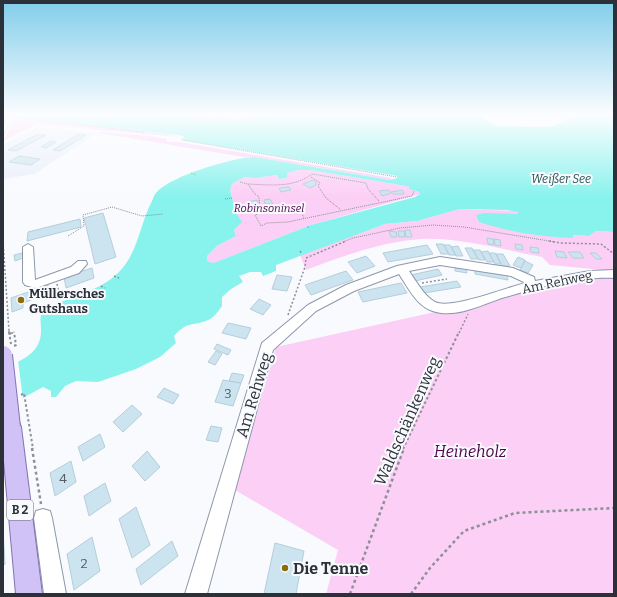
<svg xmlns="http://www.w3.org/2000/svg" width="617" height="597" viewBox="0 0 617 597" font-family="Bitter,serif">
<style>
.built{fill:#e9effa}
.green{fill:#fccff6}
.water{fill:#88f2ed;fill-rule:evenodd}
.pier{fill:#f8fafe}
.building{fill:#cbe4f0;stroke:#b5ced9}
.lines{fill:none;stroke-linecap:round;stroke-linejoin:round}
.minor-casing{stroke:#8d98ab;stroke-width:2}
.major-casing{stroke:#8273b1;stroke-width:2}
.path-far3{stroke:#8d9096;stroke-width:1;stroke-dasharray:1 1;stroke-linecap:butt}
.path-far2{stroke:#8d9096;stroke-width:1.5;stroke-dasharray:2 2;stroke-linecap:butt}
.path-far1{stroke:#8d9096;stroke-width:2;stroke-dasharray:2.5 2.5;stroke-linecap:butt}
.path{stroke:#8d9096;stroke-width:2.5;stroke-dasharray:3 3;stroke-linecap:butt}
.minor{fill:#fff;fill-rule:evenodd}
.major{fill:#d0c1f7;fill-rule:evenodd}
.major-bridge-casing{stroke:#8273b1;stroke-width:20;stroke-linecap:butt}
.path-bridge-far2{stroke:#8d9096;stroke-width:1;stroke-dasharray:1 1;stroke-linecap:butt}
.path-bridge-far1{stroke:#8d9096;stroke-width:1.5;stroke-dasharray:2 2;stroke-linecap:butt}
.path-bridge{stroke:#8d9096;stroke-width:2;stroke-dasharray:2.5 2.5;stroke-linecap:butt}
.major-bridge{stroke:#d0c1f7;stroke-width:18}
.poi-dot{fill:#8b6c0d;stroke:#f8fafe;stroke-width:1.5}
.labels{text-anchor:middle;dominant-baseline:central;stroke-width:4;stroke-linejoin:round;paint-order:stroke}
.far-park-label{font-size:11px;font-style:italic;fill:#4d0449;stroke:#f8fafe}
.far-water-label{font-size:12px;font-style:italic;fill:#22514f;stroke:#f8fafe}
.shield{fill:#f8fafe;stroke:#696d74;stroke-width:1}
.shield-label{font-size:12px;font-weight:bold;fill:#2c3139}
.street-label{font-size:13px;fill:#2c3139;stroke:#f8fafe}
.poi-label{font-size:13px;font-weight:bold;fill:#2c3139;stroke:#f8fafe;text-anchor:start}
.near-number-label{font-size:13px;fill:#545e67}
.near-street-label{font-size:16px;fill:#2c3139;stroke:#f8fafe}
.near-park-label{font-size:16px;font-style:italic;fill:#4d0449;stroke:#f8fafe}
.near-poi-label{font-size:16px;font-weight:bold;fill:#2c3139;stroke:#f8fafe;text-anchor:start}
</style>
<rect width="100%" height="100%" fill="#f8fafe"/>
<path class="built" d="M38,127L97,133L34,174L3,179V145Z"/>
<path class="green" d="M162,115H277L222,121Z
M11,116L169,134L179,137L36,124L3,141L12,125L9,122Z
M101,132L151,136L167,139V142H179L391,178V180L255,157H244L99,133Z
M298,170H310L406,186L411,187L409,189L419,192L420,194L311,225L216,262L212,263L207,261V256L217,246L236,236L234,230L236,213L230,190L232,184L244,177L256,178L277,175L279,179L287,178V173Z
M460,209L515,211L520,212L517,214L500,215L493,213L573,238V235L589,236L596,231L614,232V271L550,265L542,257C505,250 459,237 421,239C381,242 343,256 306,270L300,255L385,224L417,221Z
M602,276L614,277V594H326L338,550L235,490L276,347L435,312L466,308L498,298Z"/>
<path class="water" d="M3,115H163L222,121L277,115H481L483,119L497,126L545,127L554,126L573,116L583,115H614V232L596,231L589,236L573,235V238C542,237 509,232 479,222L476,215L484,213L517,214L519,212L507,210L460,209L417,221L385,224L276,265V271L263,276L261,272H250L239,276L243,282L231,289L222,297V306C219,310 214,318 208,320C191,327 189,320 174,336L176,343L160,357L136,369L98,382L76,381L65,386L56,397H51V391L43,387L8,406L3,369C22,360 42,353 41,329C41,322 39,316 43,310C67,297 98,293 119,272C139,251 139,226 152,201C153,199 154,195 156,193C170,176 234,157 255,157L390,180L397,178V176L392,175L182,140L184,137L183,136L178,135ZM298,170H310L406,186L410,187L409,189L419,192L420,194L415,197L311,225L216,262L212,263L207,261V256L217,246L236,236L234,230L242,222L236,213L231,194L230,190L232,184L244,177L256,178L277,175L279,179L287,178V173Z"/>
<path class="pier" d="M18,360L23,400L9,407L3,366Z"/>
<path class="building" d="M38,134L46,135L16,151L8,150Z
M79,134L86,135L60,151L53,150Z
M51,141L56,142L46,148L41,147Z
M19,156L40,159L31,165L9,162Z
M313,180L316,182V185L310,188L303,184Z
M289,187L291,190L281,192L279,188Z
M389,190L391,193L382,196L379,191Z
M402,190L404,194H393L391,192Z
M270,199L273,204H265L264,200Z
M257,200L258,206L249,208L247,202Z
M303,204L305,209L297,210L296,205Z
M103,213L116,257L95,264L84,218Z
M80,219L81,227L27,241L28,232Z
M405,230H410L412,237H406Z
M389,231L396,232L397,237H391Z
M398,231H404L405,237H399Z
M487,238L493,239L494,245L488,244Z
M494,239L500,240L501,246L495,245Z
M436,244H443L449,254H441Z
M515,244L522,245L523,250L516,249Z
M427,245L433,254L388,262L383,253Z
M444,245H450L456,255H449Z
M458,246L463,256H456L451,247Z
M530,247L538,248L539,253L531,252Z
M465,248H472L478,259H471Z
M473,250H480L485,260H479Z
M488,251L489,253L494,262H487L481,252Z
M555,251L564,252L567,258L557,257Z
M568,252H580L584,258H573Z
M22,253L23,258L15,261L14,255Z
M489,253H495L501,264H495Z
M590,253H596L602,259H596Z
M496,254H503L510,266H502Z
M366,256L375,266L357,273L348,262Z
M518,257L525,260L521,268L513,265Z
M525,261L533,265L528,273L520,270Z
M455,265L466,267L467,273L455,271Z
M92,268L94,278L66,288L64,277Z
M475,268L507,274L508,280L475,274Z
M438,269L442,275L415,281L411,275Z
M346,271L353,280L311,295L305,285Z
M277,275L292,277L287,291L272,289Z
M457,281L461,287L424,293L420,287Z
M401,283L407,293L363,302L358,292Z
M48,285L50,293L23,303V308L12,312L11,298Z
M259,299L271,305L263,315L250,309Z
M228,323L251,328L246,339L222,333Z
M217,344L231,350L228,355L214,349Z
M216,351L222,354L215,365L208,362Z
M232,373L244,375L241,383L229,381Z
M223,380L241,383L233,406L215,402Z
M164,388L179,395L173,404L157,397Z
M132,405L142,414L123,432L113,422Z
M211,426L222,428L218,442L206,440Z
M100,434L105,447L83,461L78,447Z
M147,451L160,467L145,481L132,466Z
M71,461L76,482L55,496L50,473Z
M105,483L111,501L89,516L84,496Z
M136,507L150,545L132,558L119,519Z
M3,530L5,564L3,566Z
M92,537L100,571L74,590L67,554Z
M172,541L178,556L141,585L136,569Z
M275,543L304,551L296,594H264Z"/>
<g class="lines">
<g class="minor-casing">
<path id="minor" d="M28,244L33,247L35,280L71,267L78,261H86L87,264L79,273L39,287L35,288L25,285L23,282V247Z
M440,257L513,268L534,277L535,281L590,271L614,270V278C582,276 540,287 509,296C485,302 456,321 430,310C416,304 407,286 399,274L354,291L316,311L273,350L207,594H185L262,343L308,305L346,285L397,266ZM440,265L511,276L526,283C507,287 451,310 435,302C424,296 416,281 409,271Z
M43,509L50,511L52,518L66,594H44L34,518L36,511Z"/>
</g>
<g class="major-casing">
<path id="major" d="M11,417L18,420L21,427L42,594H16L3,450V422L4,420Z"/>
</g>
<path class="path-far3" d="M170,115L196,117L197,115
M3,116L143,132L144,134
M196,117L221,119L233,118
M4,121L8,120L9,117
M3,137L9,125L5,123L4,118
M182,140L397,177
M191,173L196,175
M311,177L320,183L318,186L326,198L341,210
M240,182L248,184
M225,199L232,198
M379,201L368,189L366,183L312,174C294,188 270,185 248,184L254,193L259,197L260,213L255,215L261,226L267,223L288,222L412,196L414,191
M260,213L294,206L297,211L301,212L304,218
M307,226L309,228
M68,236L84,226L83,215L112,207L142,216L163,214
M3,240V242
M343,242L353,238L400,228L433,225L464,227L555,242"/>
<path class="path-far2" d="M3,241L9,331
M549,241L561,243L601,244L614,254
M300,251L302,254
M114,276L119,278
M422,283L447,279
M57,284L60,296
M101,286L105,288
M82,294V299
M61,302L63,307
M288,315L305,267L306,258L346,241
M11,333H14
M459,333L468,314"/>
<path class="path-far1" d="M9,334L14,332
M14,346L16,345L14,332
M21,395L24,393L33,449
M403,449L459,332"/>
<path class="path" d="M32,448L41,504
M350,594L404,448
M411,594L430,568L464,531L515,513L614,508"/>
<use href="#minor" class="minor"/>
<use href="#major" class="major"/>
<g class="major-bridge-casing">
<path id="major-bridge" d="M3,355L11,427"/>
</g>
<path class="path-bridge-far2" d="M4,115V118"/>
<path class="path-bridge-far1" d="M9,331V333"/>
<path class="path-bridge" d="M9,332L11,344"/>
<use href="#major-bridge" class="major-bridge"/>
</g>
<linearGradient id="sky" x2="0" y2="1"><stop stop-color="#81cdea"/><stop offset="0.58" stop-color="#fcfdff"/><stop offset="1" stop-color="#fcfdff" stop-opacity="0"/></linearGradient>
<rect width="617" height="198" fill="url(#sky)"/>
<g class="poi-dot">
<circle cx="21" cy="300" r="4"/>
<circle cx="285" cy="568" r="4"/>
</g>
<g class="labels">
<g class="far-park-label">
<text x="269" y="208">Robinsoninsel</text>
</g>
<g class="far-water-label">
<text x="561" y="179">Weißer See</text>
</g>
<rect class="shield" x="7" y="500" width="26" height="20" rx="3"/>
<g class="shield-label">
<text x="20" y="510">B 2</text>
</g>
<g class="street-label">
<text transform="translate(557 282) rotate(-12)">Am Rehweg</text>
</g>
<g class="poi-label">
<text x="29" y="293">Müllersches<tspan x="29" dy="15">Gutshaus</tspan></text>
</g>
<g class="near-number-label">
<text x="228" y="393">3</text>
<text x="63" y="478">4</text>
<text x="84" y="563">2</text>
</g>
<g class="near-street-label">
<text transform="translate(254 395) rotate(-73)">Am Rehweg</text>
<text transform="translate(407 421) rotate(-66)">Waldschänkenweg</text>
</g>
<g class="near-park-label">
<text x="470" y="451">Heineholz</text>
</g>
<g class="near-poi-label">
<text x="293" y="568">Die Tenne</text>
</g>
</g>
<rect width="617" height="597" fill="none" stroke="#2c3139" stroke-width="8"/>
</svg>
